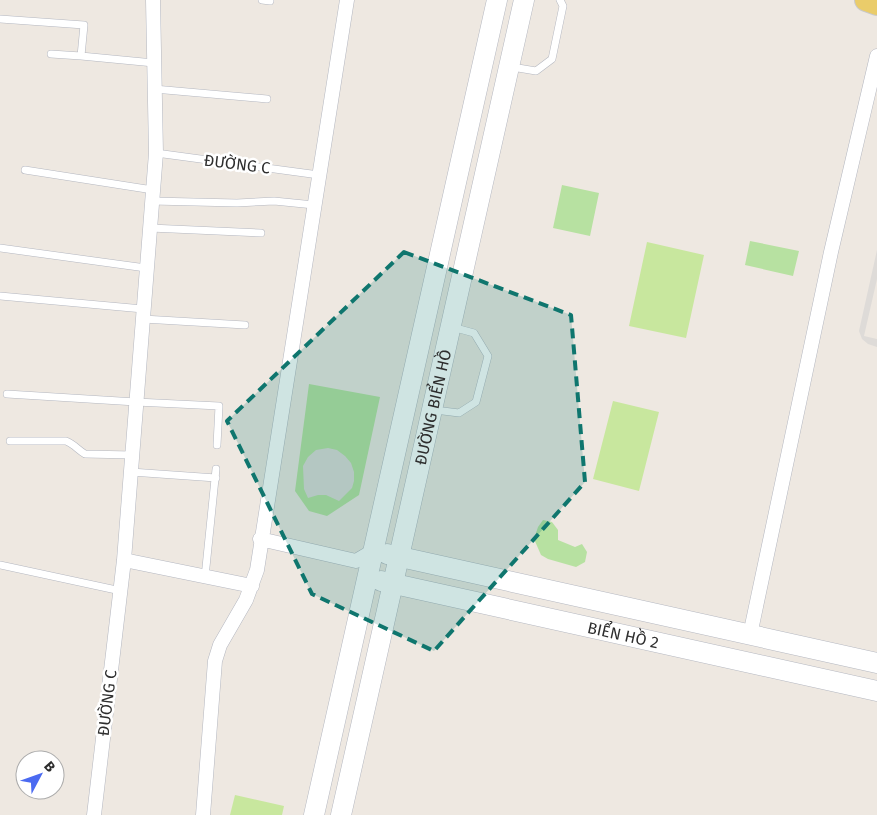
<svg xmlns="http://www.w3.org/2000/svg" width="877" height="815" viewBox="0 0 877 815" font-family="'Fira Sans',sans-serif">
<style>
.green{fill:#b7e1a1}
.pitch{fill:#c8e79e}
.plaza{fill:#dedbd8}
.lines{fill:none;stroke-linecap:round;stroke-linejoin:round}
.lane-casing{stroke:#b4b7c0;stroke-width:8}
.street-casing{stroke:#b4b7c0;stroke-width:15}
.secondary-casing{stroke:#b4b7c0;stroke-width:21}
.primary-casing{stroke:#c9c9c9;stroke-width:24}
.lane{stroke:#fff;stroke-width:7}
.street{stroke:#fff;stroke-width:14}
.secondary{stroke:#fff;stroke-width:20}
.primary{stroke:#eacc6a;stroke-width:22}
.marked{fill:#0f766e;fill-opacity:0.2;stroke:#0f766e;stroke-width:4;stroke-dasharray:10 6;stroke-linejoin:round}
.labels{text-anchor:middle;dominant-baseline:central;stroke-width:5;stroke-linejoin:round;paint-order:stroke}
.street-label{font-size:16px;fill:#2e2e2e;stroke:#fff}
</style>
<rect width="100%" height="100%" fill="#eee8e1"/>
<path class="green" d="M562,185L599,193L590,236L553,228Z
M750,241L799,251L793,276L745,265Z
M309,384L380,397L359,495L327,516L309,511L295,491Z
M543,520L552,522L558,530V540L575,547L582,544L587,552L585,562L576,567L548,559L541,555L534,539L538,527Z"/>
<path class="pitch" d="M647,242L704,255L686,338L629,326Z
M613,401L659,412L639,491L593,479Z
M235,795L284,806L282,815H230Z"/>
<path class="plaza" d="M877,250V279L864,336L877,339V347L868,344L862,339L859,331Z
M328,448L337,450L345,456L351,463L354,472V481L352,488L339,501L326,495H318L308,498L304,489L303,466L308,457L316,450Z"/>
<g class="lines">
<g class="lane-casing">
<path id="lane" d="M262,0L270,1
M0,19L84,25L81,56L154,63
M51,54L81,56
M512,67L536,71L552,59L563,6L560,0
M154,89L267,99
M156,153L319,175
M25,170L153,190
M152,201L237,203L274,201L314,205
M150,228L261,233
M0,248L146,268
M0,296L143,309
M143,319L245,325
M7,394L136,402L219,406L217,445
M435,410L459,413L476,402L488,356L474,333L452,327
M10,441H66C74,444 78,450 85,454L132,455
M131,472L216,478
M0,565L121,591
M205,577L216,469"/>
</g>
<g class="street-casing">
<path id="street" d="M260,539L356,561L373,551
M124,560L252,586
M750,635L831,252L877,56
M94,815L124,560L156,153L153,0
M203,815L215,661L220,645L246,600L257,570L347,0"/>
</g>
<g class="secondary-casing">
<g id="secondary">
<path d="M387,554L877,663"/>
<path id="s1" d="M381,581L877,691"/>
<path d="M314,815L497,0"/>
<path id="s2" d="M341,815L524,0"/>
</g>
</g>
<g class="primary-casing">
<path id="primary" d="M866,0L877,4"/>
</g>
<use href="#lane" class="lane"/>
<use href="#street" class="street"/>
<use href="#secondary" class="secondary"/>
<use href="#primary" class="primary"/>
</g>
<path class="marked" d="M404,252L571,315L585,482L434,651L312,594L227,421Z"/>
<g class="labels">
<g class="street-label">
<text transform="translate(237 164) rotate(7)">ĐƯỜNG C</text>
<text stroke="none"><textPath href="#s2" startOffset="418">ĐƯỜNG BIỂN HỒ</textPath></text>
<text stroke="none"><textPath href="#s1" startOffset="248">BIỂN HỒ 2</textPath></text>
<text transform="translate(107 703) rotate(-83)">ĐƯỜNG C</text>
</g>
</g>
<g transform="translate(40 775) rotate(49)"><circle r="24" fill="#ffffff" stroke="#ababab"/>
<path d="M0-4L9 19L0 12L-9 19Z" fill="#4b6af1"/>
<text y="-8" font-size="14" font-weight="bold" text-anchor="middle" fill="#2e2e2e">B</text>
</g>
</svg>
